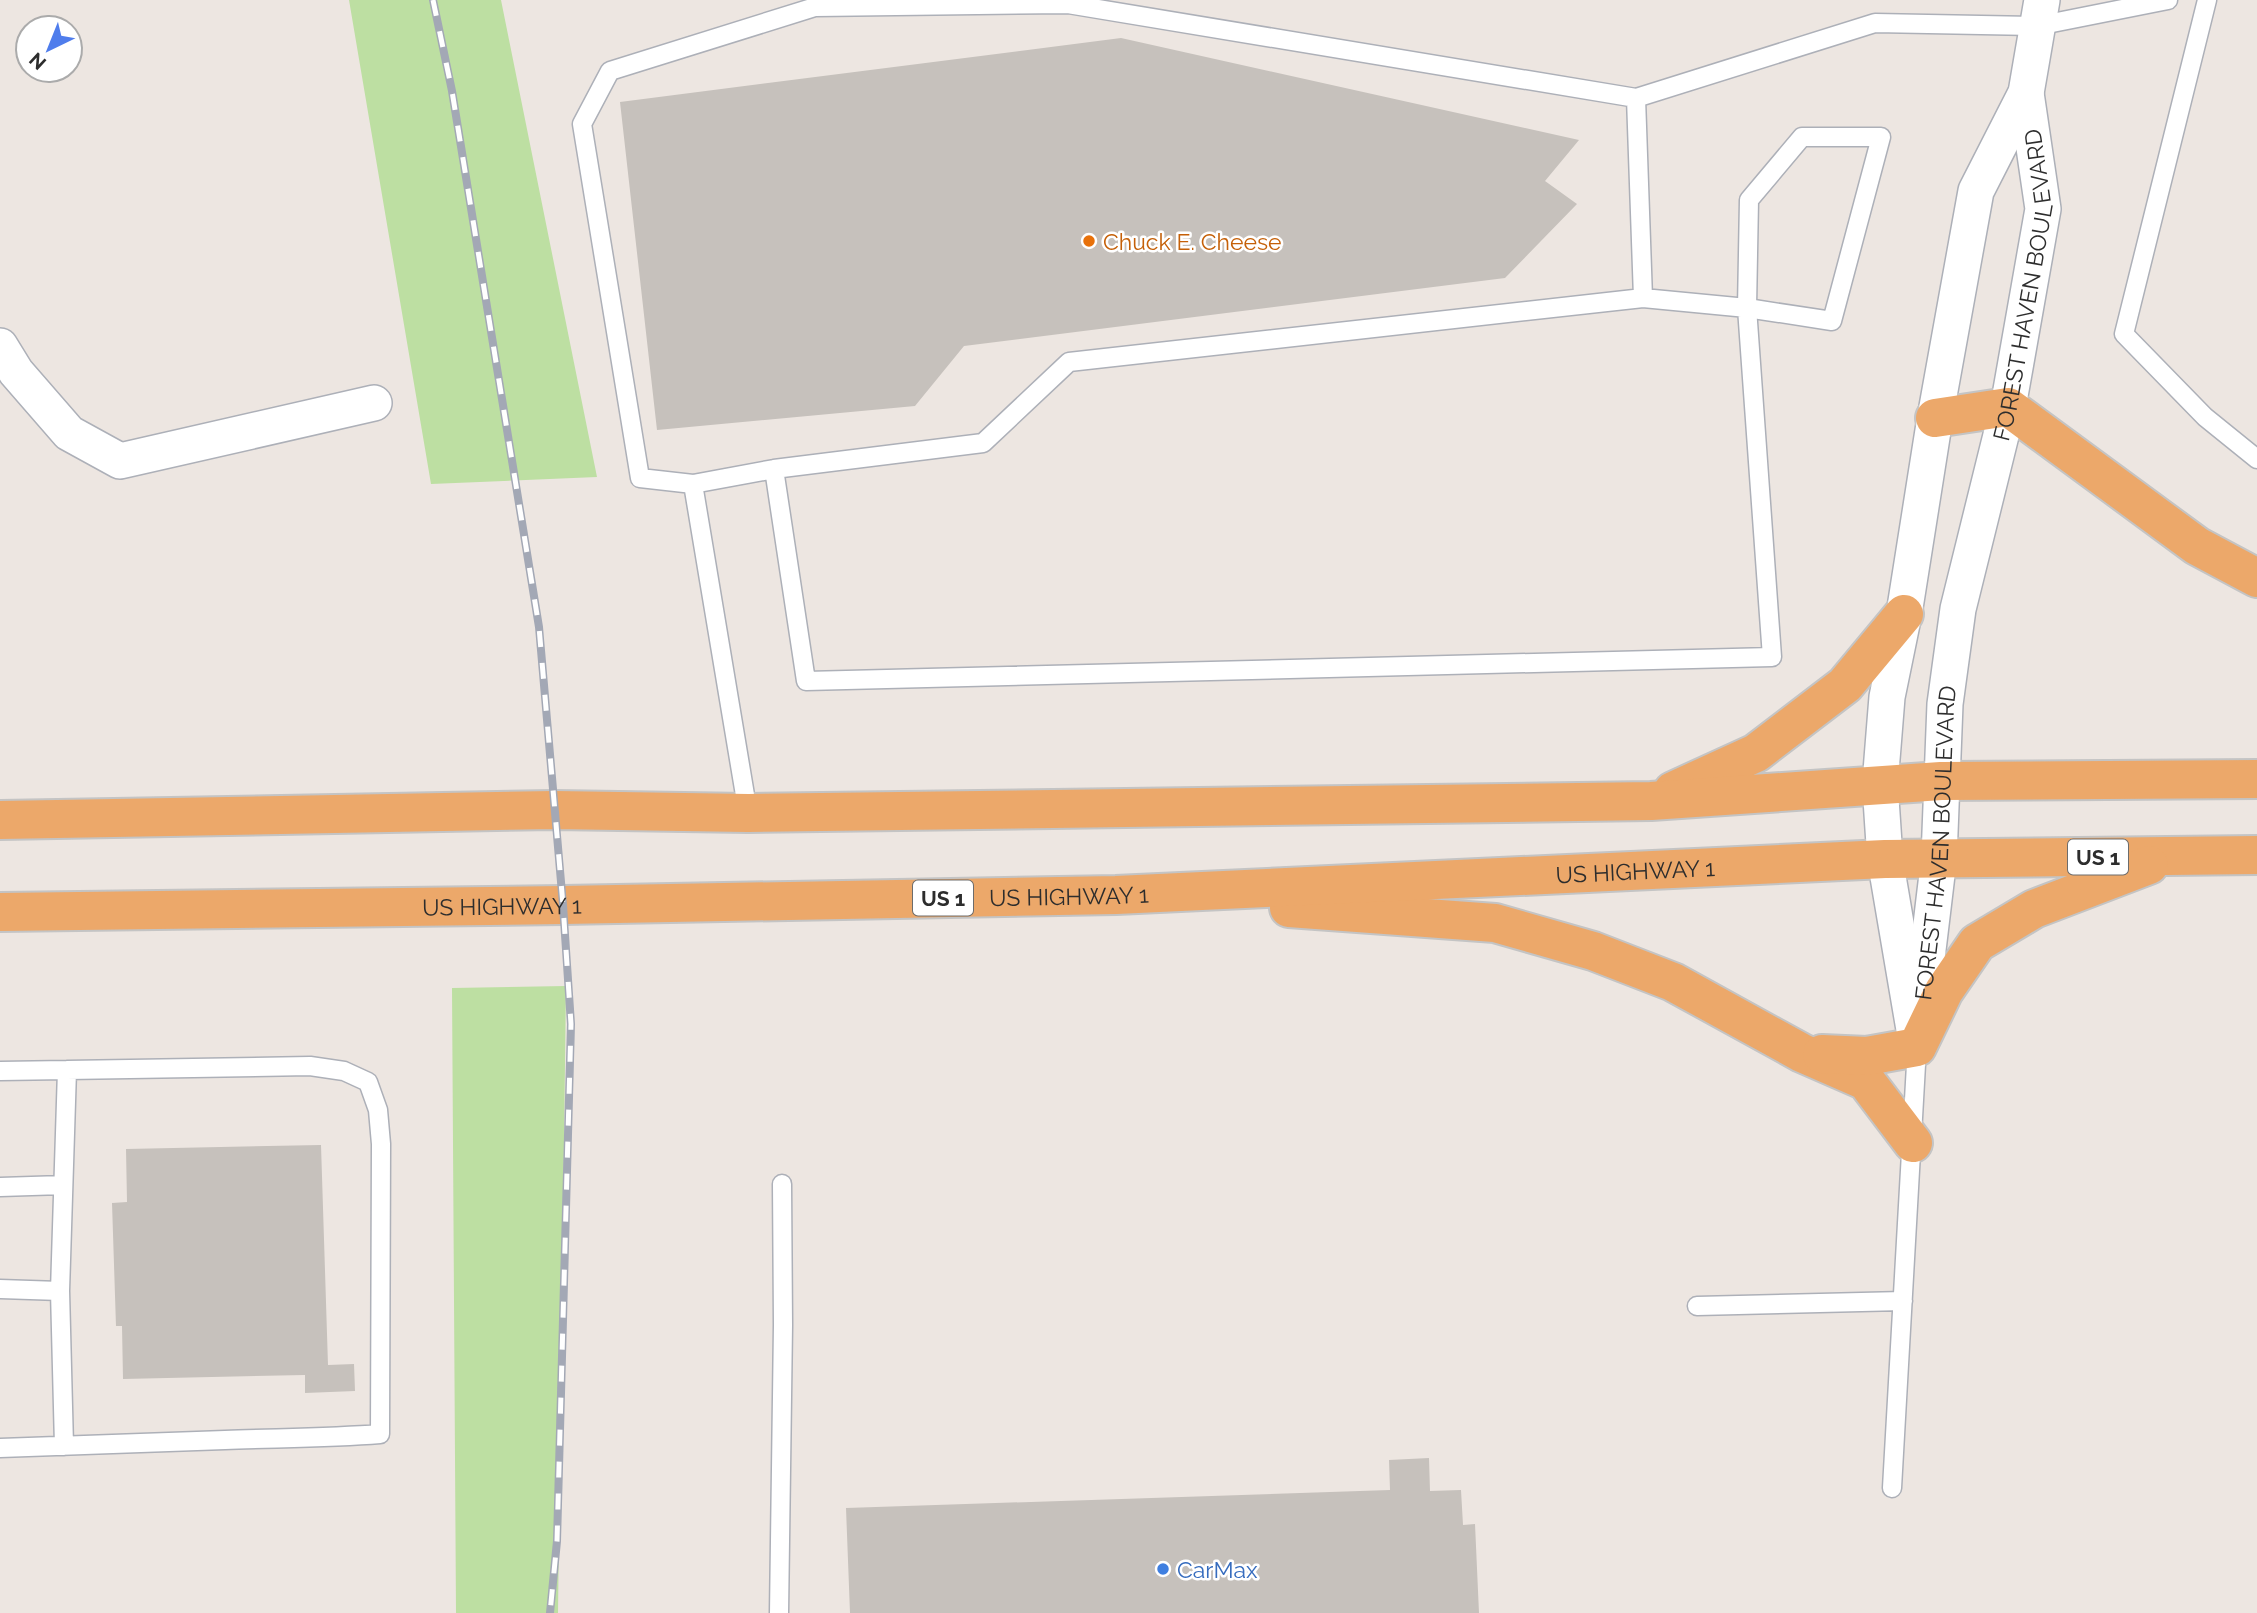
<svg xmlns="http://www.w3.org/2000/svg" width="2257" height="1613" viewBox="0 0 2257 1613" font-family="Raleway,sans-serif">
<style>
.green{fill:#bddfa2}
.building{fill:#c6c1bc}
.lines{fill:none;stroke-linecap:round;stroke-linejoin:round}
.service-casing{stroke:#adb0b8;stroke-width:21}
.minor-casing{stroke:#adb0b8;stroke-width:38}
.trunk-casing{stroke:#c4c4c4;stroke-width:42}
.service{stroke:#fff;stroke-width:18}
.minor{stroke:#fff;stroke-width:35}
.trunk{stroke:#eca86a;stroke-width:38}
.rail-casing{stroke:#a3a8b5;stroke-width:8}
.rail{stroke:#fff;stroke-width:5;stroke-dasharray:16;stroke-linecap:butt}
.food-dot{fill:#e8710a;stroke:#fff;stroke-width:2.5}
.shop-dot{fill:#3f7fe0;stroke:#fff;stroke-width:2.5}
.labels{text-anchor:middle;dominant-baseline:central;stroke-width:5;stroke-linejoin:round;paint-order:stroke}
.shield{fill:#fff;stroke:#6c6c6c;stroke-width:2}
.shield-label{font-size:21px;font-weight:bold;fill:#2d2d2d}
.food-label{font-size:23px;fill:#c56008;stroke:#fff;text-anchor:start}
.street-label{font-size:23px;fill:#2d2d2d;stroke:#fff}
.shop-label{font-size:23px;fill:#366cbe;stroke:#fff;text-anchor:start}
</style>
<rect width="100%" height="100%" fill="#ede6e1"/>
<path class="green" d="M349,0H501L597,477L431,484Z
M566,986L558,1613H456L452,988Z"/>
<path class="building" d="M1121,38L1579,140L1545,181L1577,204L1505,278L964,346L915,406L657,430L620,102Z
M321,1145L328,1365L354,1364L355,1391L305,1393V1375L123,1379L122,1326H116L112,1203L127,1202L126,1149Z
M1429,1458L1430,1491L1461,1490L1463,1525L1475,1524L1479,1613H850L846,1508L1390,1490L1389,1460Z"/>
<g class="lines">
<g class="service-casing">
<path id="service" d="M2207,0L2124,334L2205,417L2257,459
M1802,137H1881L1832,321L1747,308L1749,200Z
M774,469L983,443L1069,362L1643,298
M693,484L640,478L582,124L610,71L815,7L1068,4L1636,98
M748,813L693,484L774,469L806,681L1772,657L1747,308L1643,298L1636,98L1875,23L2037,26L2168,0
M0,1071L67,1070
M0,1187L63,1185
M0,1289L60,1291
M1697,1306L1903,1301
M0,1448C75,1446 150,1442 225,1440C276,1438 328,1438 380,1434L381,1144L378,1110L368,1082L344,1071L310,1066L67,1070L60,1291L64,1446
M1892,1488L1917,1047
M779,1613L783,1325L782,1184"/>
</g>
<g class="minor-casing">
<g id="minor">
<path d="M0,346L16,372L69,433L120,461L374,403"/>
<path id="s1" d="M1921,1008L1939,858L1945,704L1958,609L2008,407L2043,209L2026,93"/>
<path d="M1917,1047L1885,859L1880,784L1887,697L1904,614L1935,418L1976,191L2026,93L2042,0"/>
</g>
</g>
<g class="trunk-casing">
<g id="trunk">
<path d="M1935,418L2008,407L2197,546L2257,578"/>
<path d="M1673,791L1756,753L1845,685L1904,614"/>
<path d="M0,820L554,810L748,813L1651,801L1941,781L2257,779"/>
<path d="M1289,908L1495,923L1593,951L1673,982L1802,1053L1866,1081L1913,1143"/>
<path id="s2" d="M0,912L563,905L1116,895L1885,859L2257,855"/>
<path d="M1822,1054L1867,1056L1917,1047L1944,991L1977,943L2034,909L2149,865"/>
</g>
</g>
<use href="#service" class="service"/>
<use href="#minor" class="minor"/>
<use href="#trunk" class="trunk"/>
<g class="rail-casing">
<path id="rail" d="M433,0L452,91L539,627L563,905L571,1024L557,1541L550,1613"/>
</g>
<use href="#rail" class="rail"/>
</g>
<circle class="food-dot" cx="1089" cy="241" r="7"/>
<circle class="shop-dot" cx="1163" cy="1569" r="7"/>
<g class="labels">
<g class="shield">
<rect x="2068" y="839.5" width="60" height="35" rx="5"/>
<rect x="913" y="880.5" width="60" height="35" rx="5"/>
</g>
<g class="shield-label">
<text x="2098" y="857">US 1</text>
<text x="943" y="898">US 1</text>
</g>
<g class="food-label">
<text x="1103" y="241">Chuck E. Cheese</text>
</g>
<g class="street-label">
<text stroke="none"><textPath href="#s1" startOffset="733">FOREST HAVEN BOULEVARD</textPath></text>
<text stroke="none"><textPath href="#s1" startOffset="166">FOREST HAVEN BOULEVARD</textPath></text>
<text stroke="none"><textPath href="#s2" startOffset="1636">US HIGHWAY 1</textPath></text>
<text stroke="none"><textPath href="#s2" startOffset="1069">US HIGHWAY 1</textPath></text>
<text stroke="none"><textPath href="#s2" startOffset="502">US HIGHWAY 1</textPath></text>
</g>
<g class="shop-label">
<text x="1177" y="1569">CarMax</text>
</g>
</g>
<g transform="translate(49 49) rotate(223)"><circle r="33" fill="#ffffff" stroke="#ababab" stroke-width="2"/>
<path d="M0-5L12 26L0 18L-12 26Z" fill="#4f7dec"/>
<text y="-10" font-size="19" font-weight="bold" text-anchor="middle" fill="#2d2d2d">N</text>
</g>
</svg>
